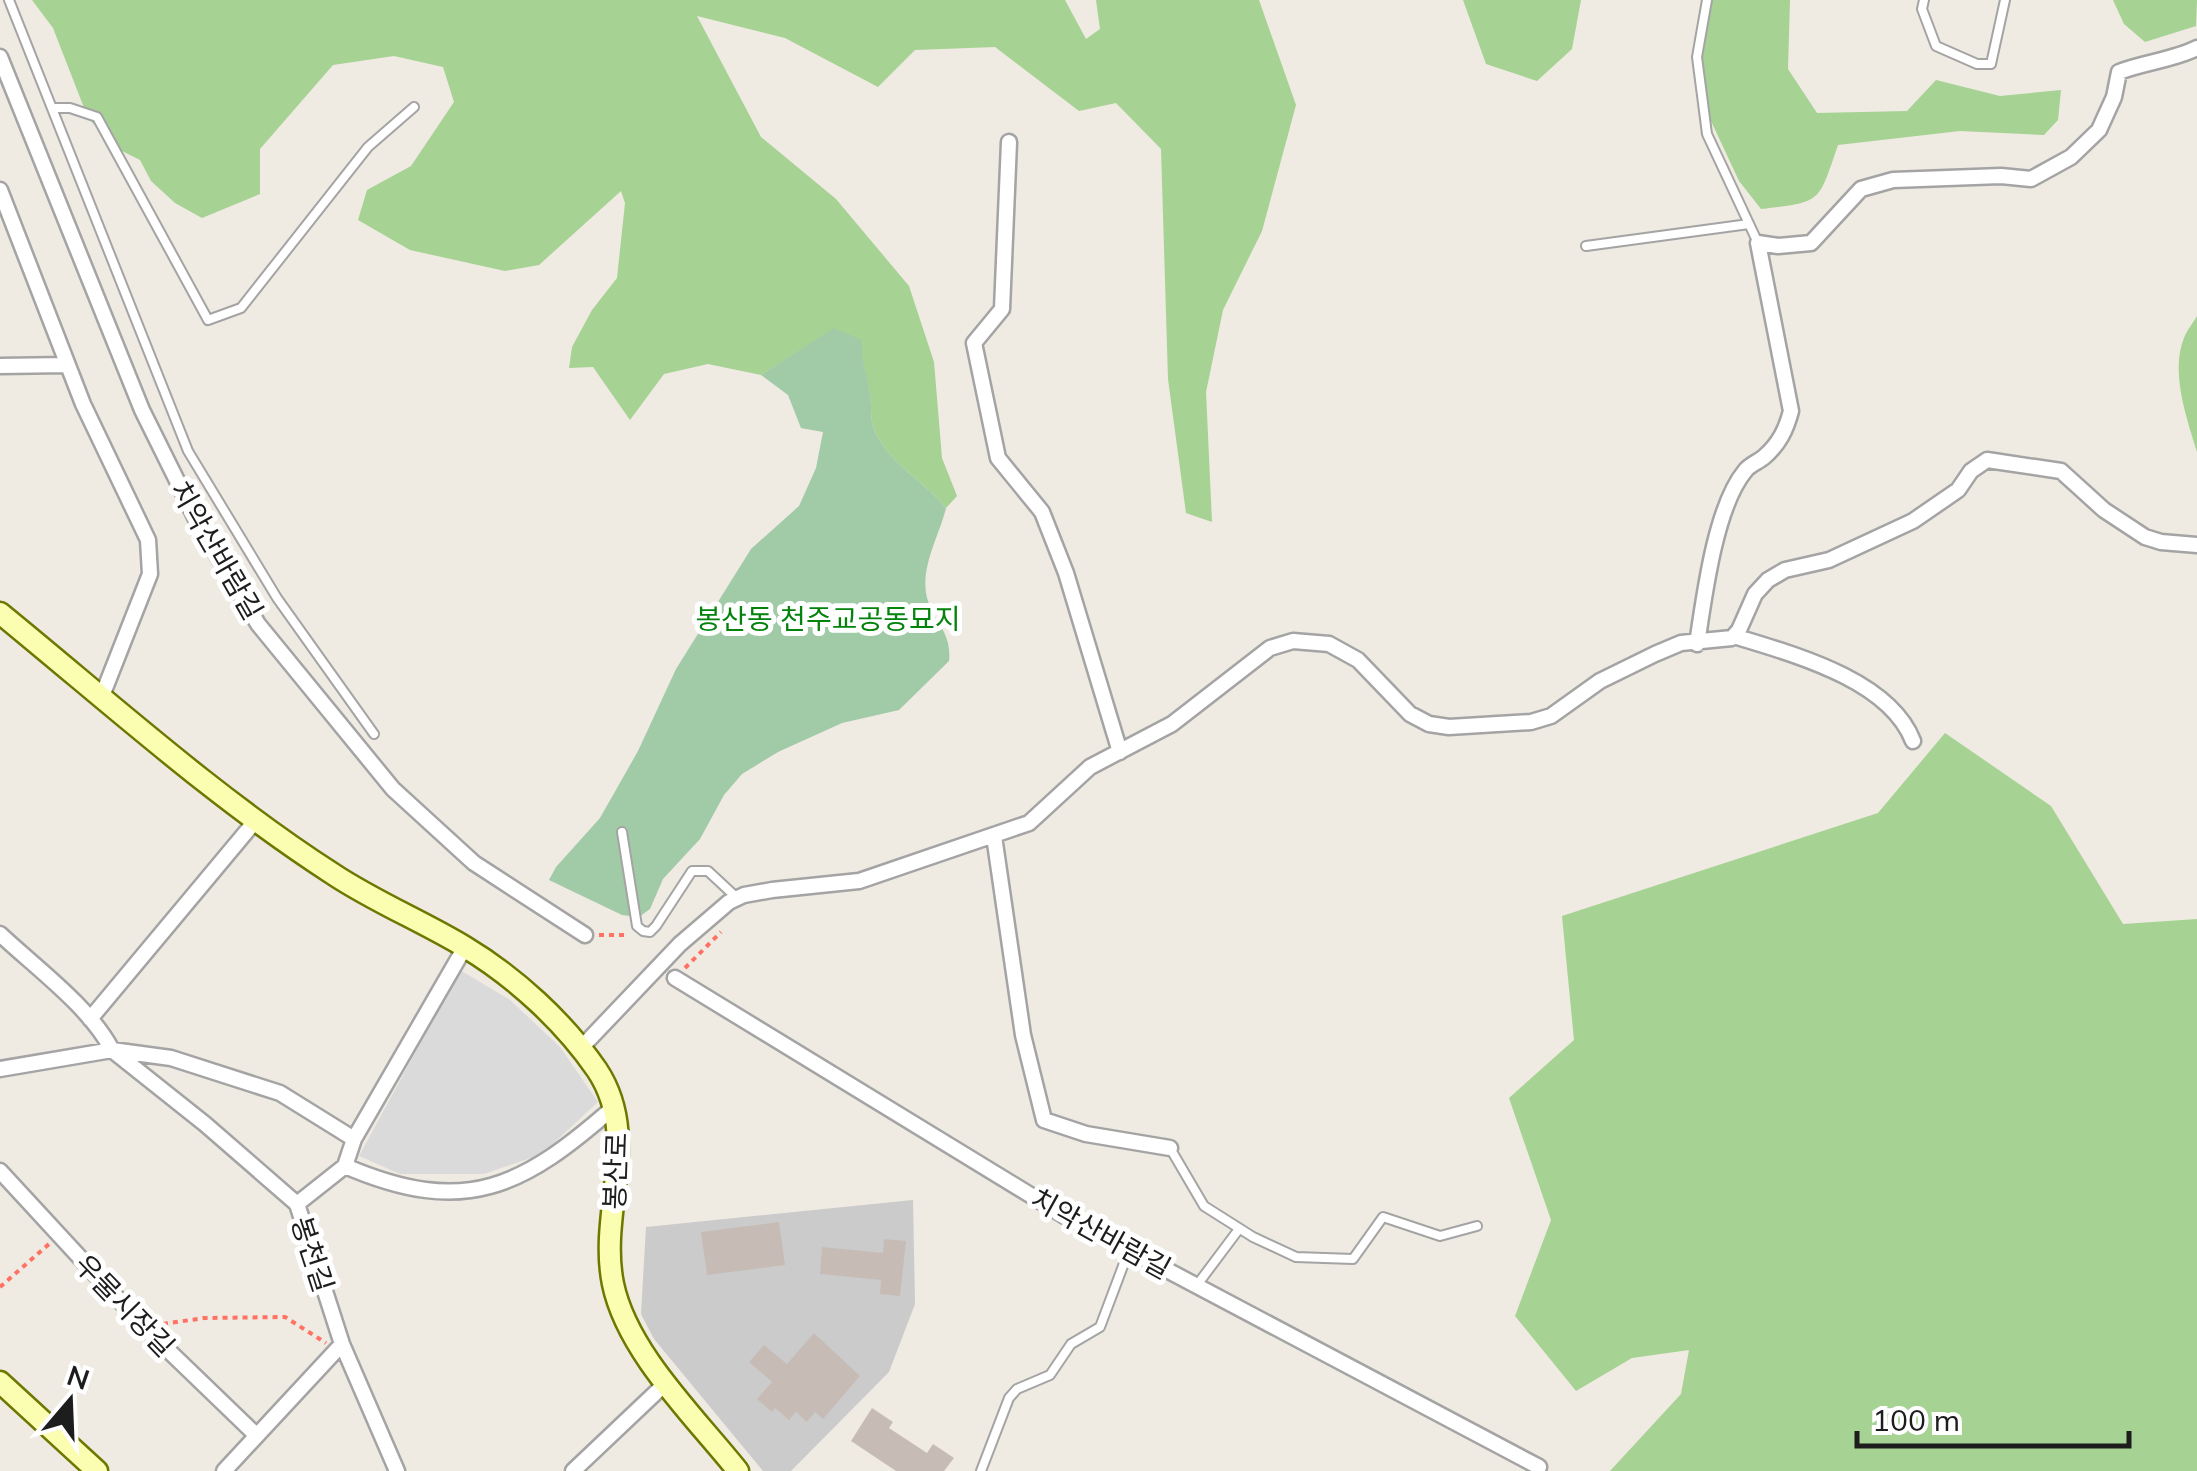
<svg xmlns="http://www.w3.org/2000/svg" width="2197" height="1471" viewBox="0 0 2197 1471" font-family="Mulish,'Noto Sans KR',sans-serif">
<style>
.residential{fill:#dbdada}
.religious{fill:#cbcbcb}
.forest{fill:#a6d293}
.cemetery{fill:#a1caa7}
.building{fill:#c7bcb5}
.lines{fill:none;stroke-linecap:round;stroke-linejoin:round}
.lane-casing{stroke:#a4a4a4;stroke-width:12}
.street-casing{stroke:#a4a4a4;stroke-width:19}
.secondary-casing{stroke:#6c7800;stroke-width:25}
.path{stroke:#ff7163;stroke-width:4;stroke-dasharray:5 5;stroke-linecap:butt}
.lane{stroke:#fff;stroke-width:8}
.street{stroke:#fff;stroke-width:14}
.secondary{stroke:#fbfeb0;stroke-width:20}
.labels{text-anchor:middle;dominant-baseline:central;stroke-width:10;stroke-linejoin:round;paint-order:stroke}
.street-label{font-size:28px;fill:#1d1d1d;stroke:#fff}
.park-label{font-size:28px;fill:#03830c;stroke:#fff}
</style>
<rect width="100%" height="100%" fill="#efeae2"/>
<path class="residential" d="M460,970L510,1000L560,1047L598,1102L542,1154L484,1174H400L359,1156Z"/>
<path class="religious" d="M913,1200L915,1304L889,1372L791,1471H763L654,1339L641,1314L646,1227Z"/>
<path class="forest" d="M32,0H1065L1086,39L1100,29L1096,0H1259L1296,105L1262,231L1223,310L1206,392L1212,522L1186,513L1168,379L1161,149L1116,103L1079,111L995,47L915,50L878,87L785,38L697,16L761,137L836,199L909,286L934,362L942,458L957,496L946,508C923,479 886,463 873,426C870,416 872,405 870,395C867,374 861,364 861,340L834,329L761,375L708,364L664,374L630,420L593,367L569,368L572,347L592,310L617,278L625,203L621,191L539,265L505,271L410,250L358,220L367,190L411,166L454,102L443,67L394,56L333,65L260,149V194L202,218L175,203L151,181L140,160L116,148L88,118L53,28Z
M1463,0H1581L1572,49L1537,81L1486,64Z
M1703,0H1790L1788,69L1817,113L1907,111L1936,80L2000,96L2061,90L2058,120L2044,135L1960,131L1838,145C1818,203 1823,202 1761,209L1739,181L1711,121L1697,41Z
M2113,0H2197L2196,26L2145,42L2124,24Z
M2197,316V452C2187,419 2170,372 2184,338C2187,330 2193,323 2197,316Z
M1945,733L2051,806L2123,924L2197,919V1471H1610L1681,1394L1689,1350L1632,1358L1576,1391L1515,1316L1551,1220L1509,1098L1574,1040L1562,916L1878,813Z"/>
<path class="cemetery" d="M834,328L862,340C861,364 867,373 870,394C872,405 870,416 873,426C886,463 923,479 946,508C939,537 918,570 928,601C936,624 952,634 949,661L899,710L842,723L778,752L742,774L724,795L700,839L663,879L650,909L639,917L622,915L549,880L556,867L600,818L638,751L676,669L751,549L799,506L816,468L823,432L801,428L788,395L761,375Z"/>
<path class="building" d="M779,1222L785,1265L707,1275L701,1232Z
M884,1239L906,1241L900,1296L880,1294L881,1280L820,1274L822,1247L883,1253Z
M814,1333L860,1376L823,1419L815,1412L807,1422L796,1412L789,1420L775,1408L772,1412L757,1399L772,1382L749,1362L764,1345L787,1364Z
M872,1408L893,1422L889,1428L927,1453L933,1444L954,1458L944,1471H896L851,1441Z"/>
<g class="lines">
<g class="lane-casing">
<path id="lane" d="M9,0L188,451L277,598L374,734
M1707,0L1697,57L1707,134L1758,243
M1924,0L1922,9L1936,46L1977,64H1991L2005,0
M52,108H70L97,117L208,320L241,308L368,147L414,107
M1586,246L1749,224
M622,832L637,926L643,931L650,932L656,926L692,871H708L737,898
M1170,1148L1204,1206L1253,1237L1296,1257L1353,1259L1383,1217L1440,1236L1477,1226
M1197,1285L1239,1229
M981,1471L1009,1398L1017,1389L1050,1375L1071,1344L1100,1327L1129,1250"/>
</g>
<g class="street-casing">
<path id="street" d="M0,57L142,410L197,521L258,624L393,789L474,863L585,935
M1009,142L1002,309L974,343L998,458L1042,512L1066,573L1120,752
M0,190L83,404L148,540L150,574L102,696
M0,366L67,365
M1734,636C1792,654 1889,679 1913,741
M1697,644C1704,598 1715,507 1745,471C1749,465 1758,462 1764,457C1779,444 1786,430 1791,411L1758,243L1778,246L1811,243L1861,189L1893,180L2001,176L2031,179L2071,157L2099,130L2114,97L2119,72C2145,62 2173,60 2197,48
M994,836L1023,1035L1044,1120L1086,1134L1170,1148
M0,934C35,967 90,1007 112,1050L205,1124L297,1204L342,1344L397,1471
M675,978L1063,1215L1539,1467
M90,1019L257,819
M580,1049L680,944L729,902L744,895L772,890L859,881L1029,823L1090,767L1172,724L1270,648L1293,641L1329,644L1358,660L1410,714L1429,724L1449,727L1531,722L1551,716L1600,681L1655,654L1681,643L1732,638L1739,630L1755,594L1768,580L1785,570L1829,560L1913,521L1958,490L1971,471L1987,460L2061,471L2104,510L2145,537L2161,542L2197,545
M0,1069L112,1050L171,1058L280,1093L354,1139
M345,1166C466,1218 523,1187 615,1106
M0,1171L144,1327L255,1434
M297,1204L345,1166L354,1139L465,947
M224,1471L342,1344
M573,1471L667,1382"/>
</g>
<g class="secondary-casing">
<path id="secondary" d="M0,613C109,702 215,798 333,874C375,902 422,921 465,947C515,977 564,1022 597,1070C642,1138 598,1211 613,1284C627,1352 695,1417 738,1471
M0,1382L97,1471"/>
</g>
<path class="path" d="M599,935H629
M685,968L721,932
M0,1287L49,1244
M163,1324L204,1318L285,1317L326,1343"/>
<use href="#lane" class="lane"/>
<use href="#street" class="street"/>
<use href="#secondary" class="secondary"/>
</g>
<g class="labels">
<g class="street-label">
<text transform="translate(217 550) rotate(60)">치악산바람길</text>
<text transform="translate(615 1171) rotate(-88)">봉산로</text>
<text transform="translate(1101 1233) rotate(29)">치악산바람길</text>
<text transform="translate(313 1254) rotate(72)">봉천길</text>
<text transform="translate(125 1305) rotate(46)">우물시장길</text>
</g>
<g class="park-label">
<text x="828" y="618">봉산동 천주교공동묘지</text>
</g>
</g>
<g transform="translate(70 1401) rotate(19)" stroke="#ffffff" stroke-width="8" paint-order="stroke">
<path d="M0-8L18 38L0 25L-18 38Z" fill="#1d1d1d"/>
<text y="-15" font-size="28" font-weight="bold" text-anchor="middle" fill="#1d1d1d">N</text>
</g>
<path d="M1857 1431v15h272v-15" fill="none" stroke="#1d1d1d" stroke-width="5"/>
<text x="1872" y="1431" font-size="30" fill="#1d1d1d" stroke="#ffffff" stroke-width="8" paint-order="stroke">100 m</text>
</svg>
